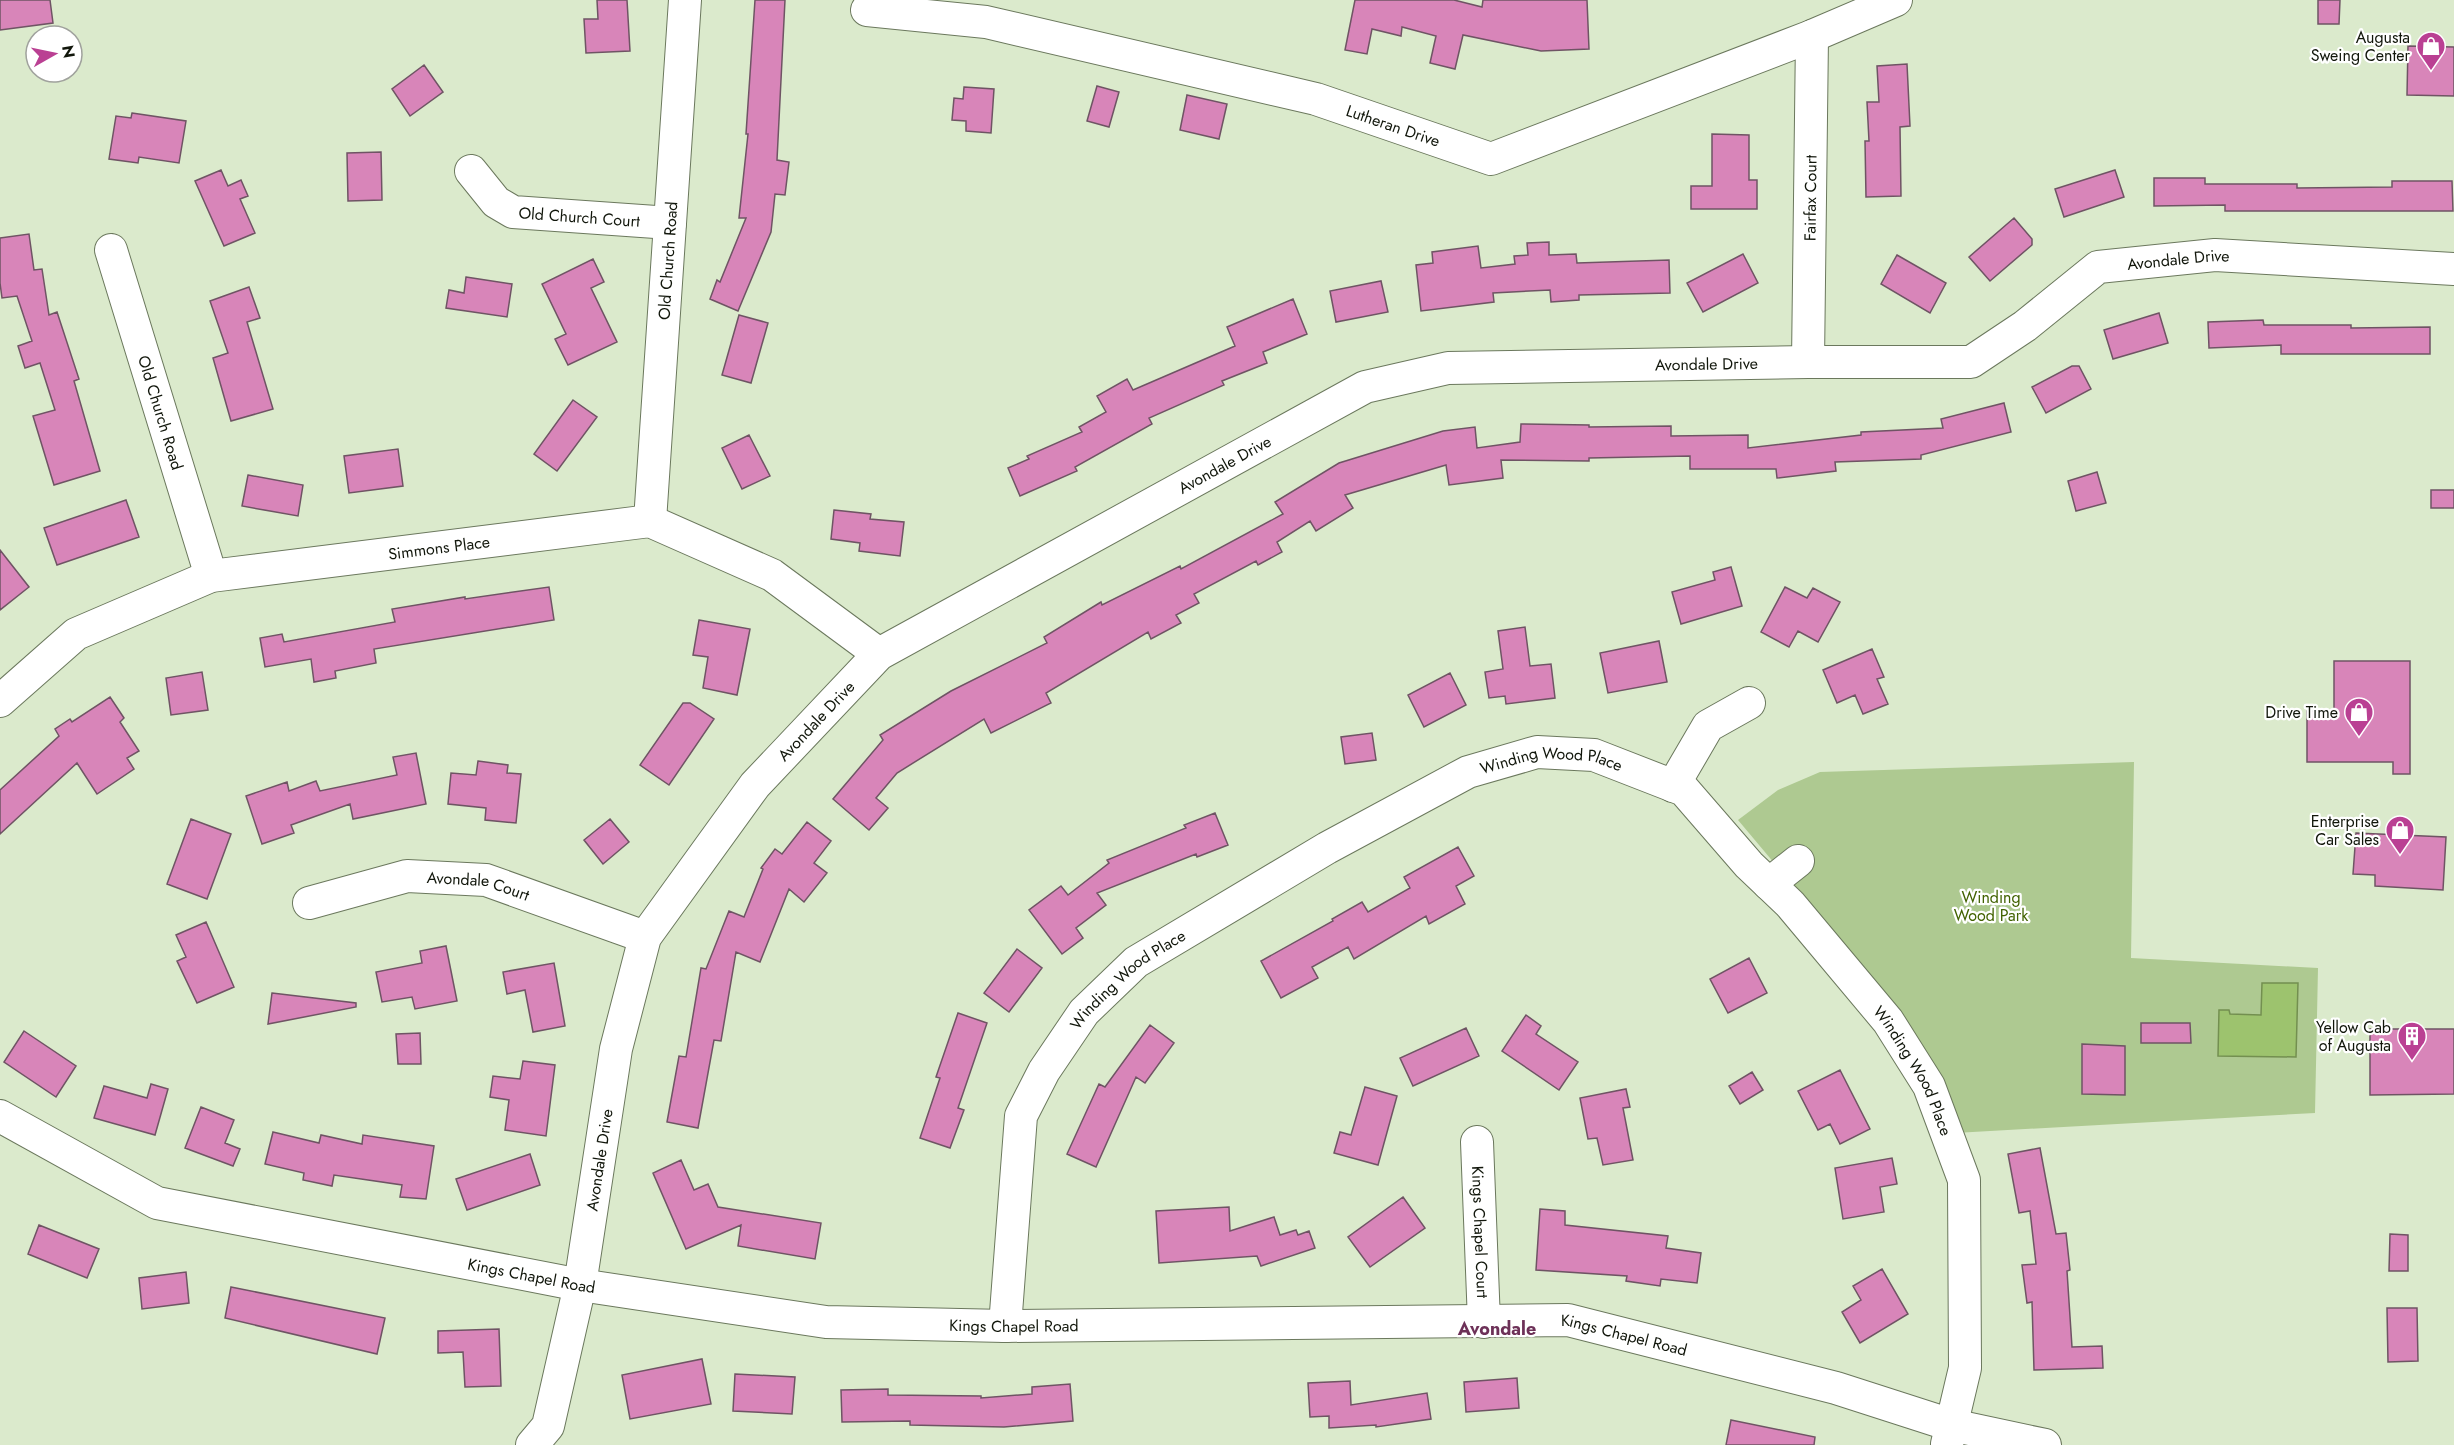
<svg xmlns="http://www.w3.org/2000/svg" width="2454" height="1445" viewBox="0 0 2454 1445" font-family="Jost,sans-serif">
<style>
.green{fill:#aec991}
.water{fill:#9dc36e;stroke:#738f50;stroke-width:1.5}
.building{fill:#d885b9;stroke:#6f5464;stroke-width:1.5}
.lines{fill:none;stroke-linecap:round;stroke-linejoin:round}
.minor-casing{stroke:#6b785d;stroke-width:34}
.minor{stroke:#fff;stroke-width:32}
.labels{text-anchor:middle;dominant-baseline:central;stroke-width:4.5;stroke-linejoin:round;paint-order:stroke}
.poi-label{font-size:16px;fill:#11160b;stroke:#fff;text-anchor:end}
.street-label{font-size:16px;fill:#11160b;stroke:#fff}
.park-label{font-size:16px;fill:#416200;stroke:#fff}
.neighbourhood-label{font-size:18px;font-weight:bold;fill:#6d3158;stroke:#fff}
</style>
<rect width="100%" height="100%" fill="#dbeacc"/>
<path class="green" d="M2134,762L2131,958L2318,968L2315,1113L1955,1133L1801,895L1738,820L1778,790L1820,772Z"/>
<path class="water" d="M2262,983H2298L2296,1057L2218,1056L2219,1010H2229L2230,1014L2261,1015Z"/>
<path class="building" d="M0,0H50L53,23L0,30Z
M597,0H627L630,51L586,53L584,19H598Z
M755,0H785L777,160L789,162L785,195L775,194L771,232L738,311L710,299L717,280L720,282L746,218H739L748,134H746Z
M1355,0H1454L1482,7L1483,0H1587L1589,49L1541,51L1463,35L1455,69L1430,63L1436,36L1402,27L1401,36L1372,29L1367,54L1345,50Z
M2318,0H2340L2339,24H2318Z
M2408,46L2454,47V96L2407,95Z
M1907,64L1910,126L1900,127L1901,196L1866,197L1865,141H1869L1867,102H1879L1877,66Z
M424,65L443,92L410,116L392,89Z
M1097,86L1119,92L1109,127L1087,121Z
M964,87L994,89L991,133L966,131V121L952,120L954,98L963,99Z
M1187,95L1227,104L1219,139L1180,130Z
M132,113L186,121L179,163L139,157L138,163L109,159L116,116L131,118Z
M1712,134L1749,135V180H1757V209H1691V186H1712Z
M381,152L382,200L348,201L347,153Z
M221,170L228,186L241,180L248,196L240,199L255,233L224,246L195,181Z
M2115,170L2124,197L2064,217L2055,189Z
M2154,178H2205V184H2297V188L2392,187V181H2452L2453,211H2225V205L2154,206Z
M2014,218L2032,239V245L1990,281L1969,257Z
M29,234L34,270L42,269L49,315L57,312L79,379L74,381L100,471L54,485L33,416L55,410L40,363L25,368L18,346L32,341L17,296L2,298L0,283V238Z
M1549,242V255L1576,254L1577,263L1669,260L1670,293L1579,295V300L1551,302L1550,290L1493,293L1494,302L1421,311L1416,265L1433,263L1432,252L1478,246L1481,268L1515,264L1514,256L1528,255L1527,243Z
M1743,254L1758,283L1703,312L1687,283Z
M1897,255L1946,283L1930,313L1881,284Z
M593,259L604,282L591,288L617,342L568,365L555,339L566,334L542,284Z
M466,277L512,284L507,317L446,308L449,290L464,293Z
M1381,281L1388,312L1336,322L1330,291Z
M249,287L260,318L247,322L273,409L231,421L213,358L228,353L210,301Z
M1293,299L1307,334L1263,352L1267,363L1222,381L1224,385L1149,418L1152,424L1075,467L1077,471L1020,496L1008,468L1029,459L1027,456L1082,432L1079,427L1106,412L1097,396L1127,379L1133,390L1235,346L1227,327Z
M2159,313L2168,343L2113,359L2104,330Z
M739,315L768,323L751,383L722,375Z
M2263,320L2264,325H2351V328L2430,327V354H2281V345L2209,348L2208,322Z
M2072,366H2079L2091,389L2046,413L2032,387Z
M573,400L597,417L557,471L534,454Z
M2004,403L2011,432L1921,455V459L1835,462L1836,471L1777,478L1776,469H1690V456L1589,458V461L1501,460L1503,478L1449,485L1446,465L1345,495L1353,508L1316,531L1310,521L1277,542L1282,552L1258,565L1256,561L1194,594L1199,603L1176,615L1181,623L1151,639L1148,632L1046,693L1051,703L991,733L984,719L897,773L876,798L888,808L869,830L833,799L883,740L880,735L951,691L1047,643L1044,637L1101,602L1102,605L1180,566L1181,569L1283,514L1275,502L1339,463L1443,431L1475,427L1477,448L1520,442L1521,424L1589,425V427L1671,426V436L1748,435V448L1861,435V432L1943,428L1941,419Z
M749,435L770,476L742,489L722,448Z
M398,449L403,486L349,493L344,456Z
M2097,472L2106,503L2076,511L2068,481Z
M248,475L303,485L298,516L242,506Z
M2431,490H2454V508H2431Z
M126,500L139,537L57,565L44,528Z
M834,510L871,514L870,519L904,522L900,556L859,551L860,543L831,539Z
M0,550L29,587L0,610Z
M1731,567L1742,606L1681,624L1672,592L1715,580L1713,572Z
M549,587L554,620L374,649L376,663L335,671L336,678L314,682L311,659L265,667L260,638L282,634L284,642L395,622L392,609L465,597V599Z
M1785,587L1807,598L1813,588L1840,602L1818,642L1798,631L1789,647L1761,632Z
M699,620L750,629L737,695L703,688L708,657L693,655Z
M1525,627L1530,666L1551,664L1555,698L1506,704L1505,696L1489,698L1485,672L1503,669L1498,631Z
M1659,641L1667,682L1608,693L1600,653Z
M1872,649L1884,677L1877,679L1888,704L1863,714L1855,695L1837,703L1823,670Z
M2334,661H2410V774H2393V762H2307V711H2334Z
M202,672L208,710L171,715L166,678Z
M1450,673L1466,705L1424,727L1408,695Z
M110,697L124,718L120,722L139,751L127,758L134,769L97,794L77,763L0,834V790L59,736L55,729L70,719L72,722Z
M683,703H690L714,719L669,785L640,765Z
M1372,733L1376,760L1345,764L1341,737Z
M416,753L426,804L353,819L350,804L291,825L294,833L262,844L246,796L287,782L289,791L316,781L320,791L397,775L393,757Z
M478,761L508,765L507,773L521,774L516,823L485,820L486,808L448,804L451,773L476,775Z
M1215,813L1228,845L1197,857L1196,854L1097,893L1106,905L1076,928L1083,938L1062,954L1029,910L1061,886L1068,895L1109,863L1107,860L1186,828L1184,825Z
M191,819L231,834L207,899L167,884Z
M610,819L629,842L603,864L584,840Z
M807,822L831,841L814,863L827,873L804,902L789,889L760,962L736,952L721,1041L714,1040L698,1128L667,1122L679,1056L686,1057L701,968L706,969L729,911L744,917L763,869L761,868L775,849L782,854Z
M2356,833L2446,837L2443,890L2375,886V875L2353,874Z
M1458,847L1474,876L1456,886L1465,904L1429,924L1426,916L1354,959L1348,947L1312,967L1318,978L1281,998L1261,961L1333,921L1332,919L1362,902L1368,912L1410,888L1404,877Z
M206,922L234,987L197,1003L177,961L186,957L176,935Z
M446,946L457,1001L415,1009L412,997L382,1002L376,972L422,963L420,951Z
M1017,949L1042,968L1009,1012L984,993Z
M1749,958L1767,993L1728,1013L1710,979Z
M554,963L565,1026L533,1032L525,990L507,994L503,972Z
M272,993L356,1003V1007L268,1024Z
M958,1013L987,1023L958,1108L964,1110L950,1148L920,1138L940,1078L936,1077Z
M1526,1015L1541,1026L1536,1034L1578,1062L1559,1090L1502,1051Z
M2141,1023H2190L2191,1043H2141Z
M1150,1025L1174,1043L1145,1083L1136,1077L1096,1167L1067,1154L1099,1084L1105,1087Z
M1466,1028L1479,1056L1413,1086L1400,1058Z
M2370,1029H2454V1094L2370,1095Z
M24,1031L76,1066L56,1097L4,1062Z
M420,1033L421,1064H398L396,1034Z
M2082,1044L2125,1046V1095L2082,1094Z
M523,1061L555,1065L546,1136L505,1130L509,1100L490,1097L493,1076L520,1079Z
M1840,1070L1870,1129L1840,1144L1830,1124L1818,1130L1798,1091Z
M1752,1072L1763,1090L1740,1104L1729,1086Z
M151,1084L168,1089L155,1135L94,1118L104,1086L147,1098Z
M1365,1087L1397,1096L1378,1165L1334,1153L1340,1132L1351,1135Z
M1626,1089L1630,1107L1623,1108L1633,1160L1603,1165L1597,1138L1588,1139L1580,1098Z
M201,1107L234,1120L225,1143L240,1149L233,1166L185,1148Z
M273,1132L319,1143L321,1135L362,1144L363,1135L434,1146L426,1199L400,1197L402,1185L334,1175L332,1186L303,1180L304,1173L265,1164Z
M2040,1148L2056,1234L2066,1233L2070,1270L2067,1271L2072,1347L2102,1346L2103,1368L2034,1370L2032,1302L2027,1303L2022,1265L2036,1264L2030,1211L2019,1213L2008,1154Z
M530,1154L540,1185L467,1210L456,1179Z
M1892,1158L1897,1184L1880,1187L1884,1212L1843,1219L1835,1168Z
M681,1160L694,1190L708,1184L718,1207L821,1223L815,1259L738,1246L741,1225L686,1249L653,1173Z
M1403,1197L1425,1228L1370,1267L1348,1237Z
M1229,1207L1230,1231L1274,1217L1280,1235L1296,1230L1298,1235L1309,1231L1315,1248L1261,1266L1257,1256L1159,1263L1156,1211Z
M1540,1209L1565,1211V1225L1668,1236L1666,1248L1701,1253L1697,1283L1661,1279L1660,1286L1626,1281L1627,1276L1536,1270Z
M39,1225L99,1249L87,1278L28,1254Z
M2390,1234L2408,1235V1271H2389Z
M1882,1269L1908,1314L1860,1343L1842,1312L1861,1300L1853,1286Z
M186,1272L189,1303L142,1309L139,1278Z
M231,1287L385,1318L377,1354L225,1318Z
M2387,1308H2417L2418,1361L2388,1362Z
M499,1329L501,1386L465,1387L463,1352L438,1353V1331Z
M702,1359L711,1404L630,1419L622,1375Z
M735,1374L795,1377L792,1414L733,1411Z
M1517,1378L1519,1408L1466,1412L1464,1382Z
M1350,1381L1351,1405L1427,1393L1431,1419L1376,1427V1425L1329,1428V1416L1310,1417L1308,1383Z
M1070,1384L1073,1421L1004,1427L910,1425V1421L842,1422L841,1390L888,1389V1395L981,1396V1398L1032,1394V1387Z
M1731,1420L1815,1437L1814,1445H1726Z"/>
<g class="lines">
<g class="minor-casing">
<g id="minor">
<path id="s1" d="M867,10L986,22L1316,99L1491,159L1812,36L1896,0"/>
<path id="s2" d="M471,171L496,202L513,212L670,223"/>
<path id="s3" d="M111,250L211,576"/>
<path id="s4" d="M1808,362L1812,36"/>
<path id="s5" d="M650,521L685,0"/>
<path id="s6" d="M0,701L76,634L211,576L650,521L772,575L879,654"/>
<path d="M1673,786L1708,726L1749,703"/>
<path d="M1769,884L1798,861"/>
<path id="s7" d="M309,903L407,876L486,880L645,937"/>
<path id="s8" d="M0,1116L157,1203L580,1285L826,1322L1005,1326L1568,1320L1836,1388L1951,1425L2045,1445"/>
<path id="s9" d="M1477,1142L1484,1322"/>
<path id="s10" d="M1005,1326L1021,1116L1044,1071L1084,1012L1136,962L1327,848L1468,772L1537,752L1594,755L1684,790L1749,865L1790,904L1888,1021L1929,1086L1964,1180L1965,1368L1947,1444"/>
<path id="s11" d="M532,1445L548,1426L580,1285L616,1049L645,937L755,785L879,654L1365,387L1448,368L1808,362H1971L2025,326L2098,267L2215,255L2454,269"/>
</g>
</g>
<use href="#minor" class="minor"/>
</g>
<defs>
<g id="shop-pin" transform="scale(1.5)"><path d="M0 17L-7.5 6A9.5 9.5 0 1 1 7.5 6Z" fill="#ba4093" stroke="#fff"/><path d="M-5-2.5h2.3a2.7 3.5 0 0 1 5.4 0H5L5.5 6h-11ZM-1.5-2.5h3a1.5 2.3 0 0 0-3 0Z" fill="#fff"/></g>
<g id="building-pin" transform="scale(1.5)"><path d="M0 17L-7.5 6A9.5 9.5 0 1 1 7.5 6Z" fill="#ba4093" stroke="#fff"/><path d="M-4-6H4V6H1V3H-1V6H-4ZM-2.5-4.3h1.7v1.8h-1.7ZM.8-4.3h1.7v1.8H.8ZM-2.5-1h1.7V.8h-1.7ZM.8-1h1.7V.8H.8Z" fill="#fff"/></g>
</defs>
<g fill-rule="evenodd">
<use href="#shop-pin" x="2431" y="46"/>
<use href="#shop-pin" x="2359" y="712"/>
<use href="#shop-pin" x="2400" y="830"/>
<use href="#building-pin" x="2412" y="1036"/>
</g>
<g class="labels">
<g class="poi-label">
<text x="2410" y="37">Augusta<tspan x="2410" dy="18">Sweing Center</tspan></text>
<text x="2338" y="712">Drive Time</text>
<text x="2379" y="821">Enterprise<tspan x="2379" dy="18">Car Sales</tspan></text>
<text x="2391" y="1027">Yellow Cab<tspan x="2391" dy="18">of Augusta</tspan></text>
</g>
<g class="street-label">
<text stroke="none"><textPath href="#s1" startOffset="540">Lutheran Drive</textPath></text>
<text stroke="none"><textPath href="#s4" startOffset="164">Fairfax Court</textPath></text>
<text stroke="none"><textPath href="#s2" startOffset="126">Old Church Court</textPath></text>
<text stroke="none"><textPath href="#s5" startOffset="261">Old Church Road</textPath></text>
<text stroke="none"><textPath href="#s11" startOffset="2294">Avondale Drive</textPath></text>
<text stroke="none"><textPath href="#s11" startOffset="1790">Avondale Drive</textPath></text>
<text stroke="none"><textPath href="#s3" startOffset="170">Old Church Road</textPath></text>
<text stroke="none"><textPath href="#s11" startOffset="1286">Avondale Drive</textPath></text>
<text stroke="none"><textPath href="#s6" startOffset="478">Simmons Place</textPath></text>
<text stroke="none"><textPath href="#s11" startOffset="800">Avondale Drive</textPath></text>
<text stroke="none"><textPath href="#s10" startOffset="873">Winding Wood Place</textPath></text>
<text stroke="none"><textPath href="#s7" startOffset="174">Avondale Court</textPath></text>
<text stroke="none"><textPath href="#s10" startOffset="387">Winding Wood Place</textPath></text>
<text stroke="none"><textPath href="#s10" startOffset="1377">Winding Wood Place</textPath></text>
<text stroke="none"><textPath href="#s11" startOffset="296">Avondale Drive</textPath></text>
<text stroke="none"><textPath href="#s9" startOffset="90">Kings Chapel Court</textPath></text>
<text stroke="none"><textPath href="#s8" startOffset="561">Kings Chapel Road</textPath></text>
<text stroke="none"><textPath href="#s8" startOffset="1047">Kings Chapel Road</textPath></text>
<text stroke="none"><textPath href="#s8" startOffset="1659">Kings Chapel Road</textPath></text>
</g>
<g class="park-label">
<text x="1991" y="897">Winding<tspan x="1991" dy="18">Wood Park</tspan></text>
</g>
<g class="neighbourhood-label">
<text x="1497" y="1329">Avondale</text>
</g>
</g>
<g transform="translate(54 54) rotate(81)"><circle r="28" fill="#ffffff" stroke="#a0a29d" stroke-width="1.5"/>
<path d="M0-4.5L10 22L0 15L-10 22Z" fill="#ba4093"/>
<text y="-9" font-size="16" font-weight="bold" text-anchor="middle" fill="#11160b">N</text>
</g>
</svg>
